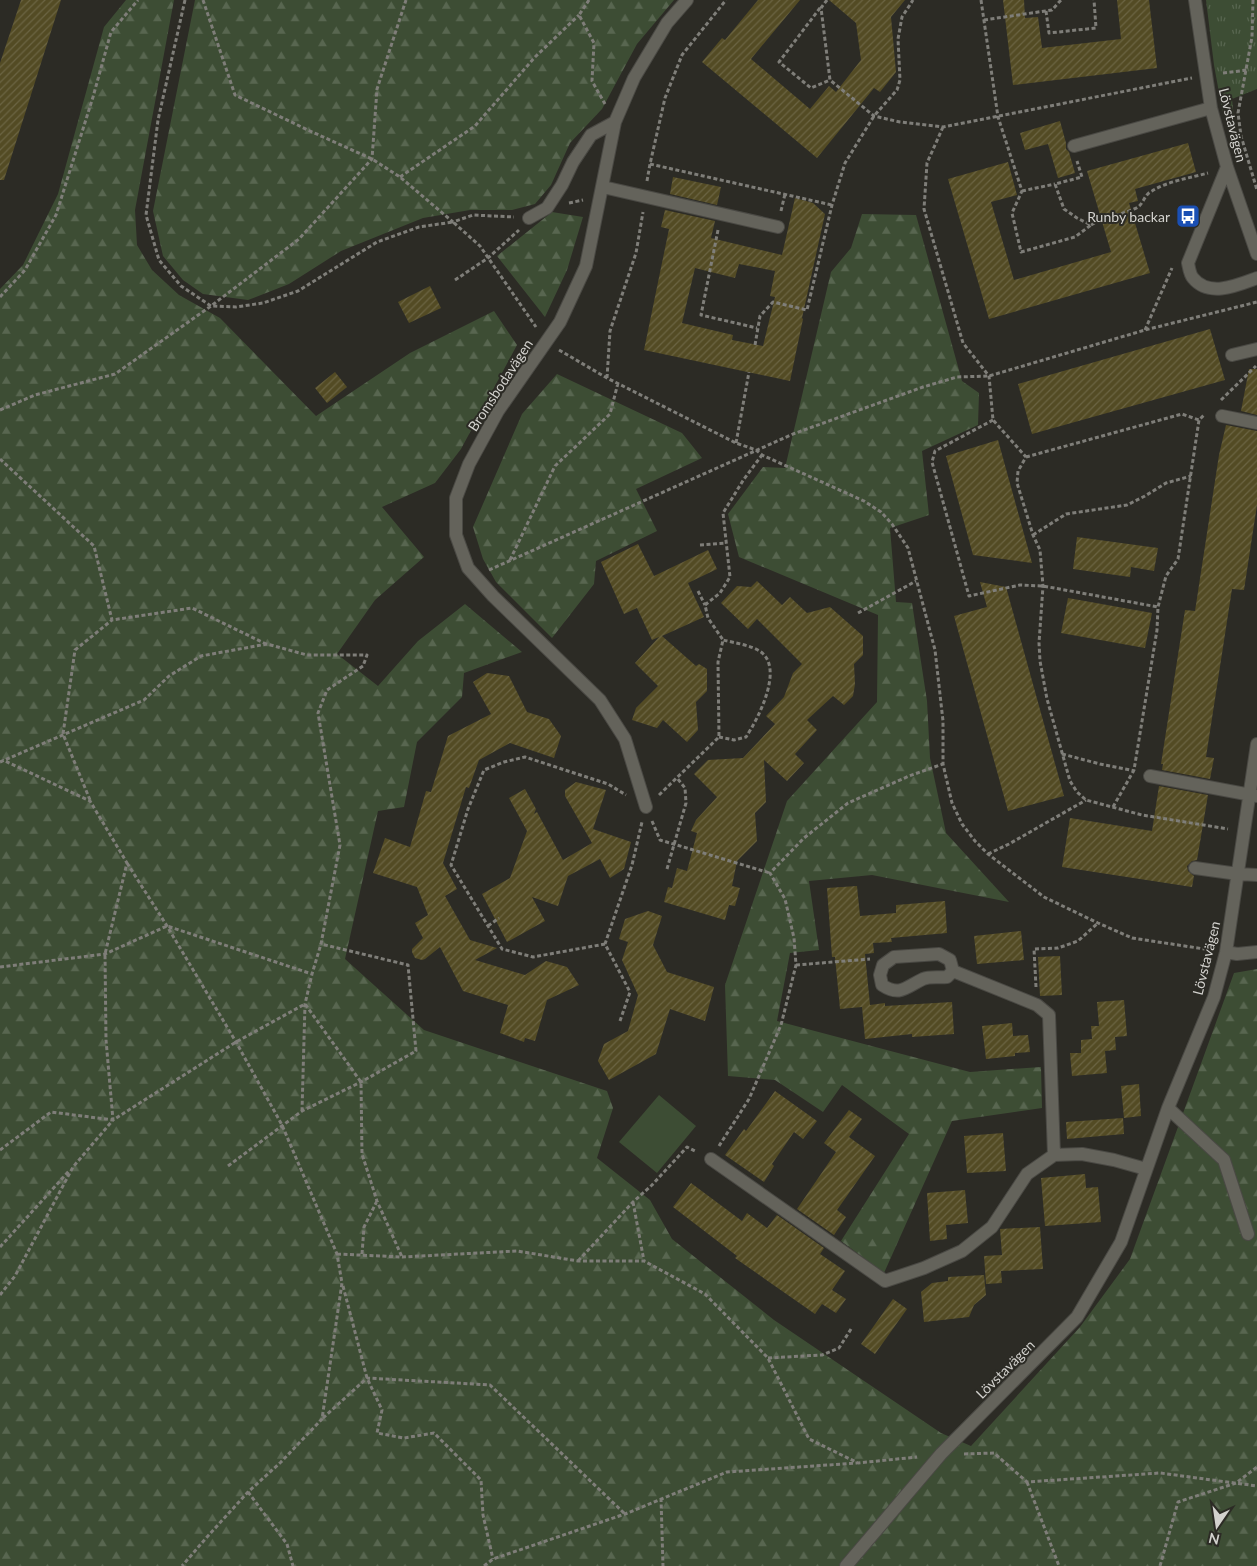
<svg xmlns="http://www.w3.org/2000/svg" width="1257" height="1566" viewBox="0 0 1257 1566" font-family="Lato,sans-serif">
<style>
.green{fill:#3d4d34}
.forest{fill:url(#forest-firs)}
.park{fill:url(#park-tufts)}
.building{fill:url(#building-hatch);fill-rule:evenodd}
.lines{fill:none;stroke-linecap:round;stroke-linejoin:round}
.minor-casing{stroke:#4a4944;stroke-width:14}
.path{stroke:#7f7e79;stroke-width:3;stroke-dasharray:4 2.5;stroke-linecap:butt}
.minor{stroke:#64635b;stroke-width:12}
.labels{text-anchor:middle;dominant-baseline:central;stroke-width:4;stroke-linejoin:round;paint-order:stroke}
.street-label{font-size:14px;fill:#d3d2ce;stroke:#2c2b25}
.poi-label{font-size:14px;fill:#d3d2ce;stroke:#2c2b25;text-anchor:end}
</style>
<defs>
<pattern id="forest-firs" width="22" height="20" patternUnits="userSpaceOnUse" patternTransform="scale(1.25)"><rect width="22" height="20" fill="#3d4d34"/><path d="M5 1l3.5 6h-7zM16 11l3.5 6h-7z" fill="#586650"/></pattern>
<pattern id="park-tufts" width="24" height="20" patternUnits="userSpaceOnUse" patternTransform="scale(1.25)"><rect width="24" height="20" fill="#3d4d34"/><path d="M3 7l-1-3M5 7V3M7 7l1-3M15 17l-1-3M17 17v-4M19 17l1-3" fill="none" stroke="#586650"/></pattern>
<pattern id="building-hatch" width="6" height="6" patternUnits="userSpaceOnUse" patternTransform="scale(1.25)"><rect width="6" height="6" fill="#534b24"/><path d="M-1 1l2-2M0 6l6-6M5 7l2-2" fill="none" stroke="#6b6443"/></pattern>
</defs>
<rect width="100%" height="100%" fill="#2c2b25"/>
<path class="green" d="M659,1095L696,1126L657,1173L619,1142Z"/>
<path class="forest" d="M126,0H174L135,210L137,245L152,270L179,295L220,318L316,416L410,353L494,311L517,345L461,449L435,483L382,507L424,557L375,600L337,654L378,686L418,641L465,604L522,652L464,673L462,697L417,742L404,807L378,811L345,959L424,1030L607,1091L613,1108L597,1158L650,1200L672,1239L774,1320L941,1433L971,1446L1080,1327L1130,1259L1234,973L1257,969V1566H0V289L23,265L58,194L104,27Z
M195,0H674L637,44L602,109L570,143L551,185L535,204L512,210H470L423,218L341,251L289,284L248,300L203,294L183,280L163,256L153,211Z
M552,212L583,217L567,270L545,317L497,256Z
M862,214L916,215L962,381L979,393L978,425L922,451L929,515L890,528L896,602L912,603L927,701L930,758L946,833L1009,902L872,875L809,881L819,950L790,953L777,1021L970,1072L1041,1067L1042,1108L952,1121L884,1273L841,1241L909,1134L842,1085L823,1112L775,1080L728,1076L725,985L787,801L877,702L878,615L739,557L728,514L763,467L785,468L831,272L851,248Z
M557,374L682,433L702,458L636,489L657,531L596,561L594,584L552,638L496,582L483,559L473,527L522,414Z"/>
<path class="park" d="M1206,0H1257V89L1232,99L1238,156L1237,158L1222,109L1214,65Z"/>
<path class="building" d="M21,0H61L4,180H0V63Z
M758,0H800L751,59L810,109L829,86L836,92L861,60L856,23L829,0H905L891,17L896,72L880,92L874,88L817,158L702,62L722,38L725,40Z
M1003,0H1024L1025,18L1038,17L1042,48L1121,39L1117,0H1149L1157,68L1013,85Z
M1060,121L1066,143V149L1069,152L1075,173L1058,178L1048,144L1025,150L1020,133Z
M1188,143L1196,172L1135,189L1138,201L1129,203L1150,273L989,319L948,179L1008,162L1017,195L991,202L1014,280L1111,252L1087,171Z
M673,177L721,187L717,205L670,194Z
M795,198L813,203L825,214L802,318L803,319L790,381L644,350L669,229L661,227L665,210L715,221L711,238L782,255ZM739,264L775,271L770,296L775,297L763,346L732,340L733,335L682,323L695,268L735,278Z
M430,286L441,308L409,323L398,302Z
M1210,329L1225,380L1032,434L1018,384Z
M1249,369H1257V415L1241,411Z
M335,372L347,387L327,403L315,388Z
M1226,425L1257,431V505L1244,590L1232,589L1206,757L1214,758L1210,779L1162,770L1163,764H1161L1185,610L1195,611L1219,455Z
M998,440L1032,563L973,555L946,456Z
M1077,537L1158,548L1154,571L1131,567L1130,577L1073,569Z
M638,544L654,576L708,550L717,569L688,583L704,617L662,636L696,666L699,664L707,669V691L696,702L698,730L687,742L663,720L657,728L632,720L636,708L658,686L635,663L659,637L652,640L637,608L624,614L601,562Z
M757,581L782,605L790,597L807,613L830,607L863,636V655L854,664L855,684L853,696L844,705L833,696L807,720L817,730L795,754L804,763L787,781L764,760L766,802L755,813L757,841L737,861L732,886L740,888L735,906L729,905L725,920L664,902L668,887L672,888L677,868L687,871L697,833L691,831L696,820L717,797L694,774L708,760L743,758L775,724L766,716L784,697L793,673L802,664L757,619L748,629L721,603L737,586L751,587Z
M980,582L1006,587L1064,796L1008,811L954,616L987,607Z
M1068,598L1152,613L1145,648L1061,633Z
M487,673L509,676L527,712L549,719L561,736L554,758L510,743L479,760L469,788L466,787L443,863L457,889L445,896L470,940L497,948L475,960L525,975L546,961L567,967L579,985L547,1000L535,1041L525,1038L524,1042L500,1033L508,1005L463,991L440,947L425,959L422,960L415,958L412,952V949L423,938L415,923L428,915L417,887L373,873L385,838L410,847L426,791L431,792L448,736L491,714L473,682Z
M576,782L606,790L593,829L631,842L624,869L610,878L600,859L568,876L558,906L532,897L545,921L507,942L482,894L510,878L527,831L509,798L525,789L536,809L534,814L537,812L563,860L592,843L565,796V790Z
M1159,786L1208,795L1197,860L1192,861L1187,866L1188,871L1194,876L1192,887L1062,867L1070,818L1152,831Z
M857,886L860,916L896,913V905L945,901L947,933L891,938L892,942L873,943L874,953L865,954L870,1005L885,1003V1006L952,1002L954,1034L912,1037V1034L865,1039L862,1007L840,1009L835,957H832L827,888Z
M648,911L662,916L653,945L667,972L714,987L705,1021L670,1009L656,1054L609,1080L598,1061L604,1044L628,1031L638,995L622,960L628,942L619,939L625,919Z
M1021,931L1024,960L977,964L974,936Z
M1060,956L1062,995L1040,996L1038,957Z
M1124,1000L1127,1036L1115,1037L1116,1050L1105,1051L1107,1073L1072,1076L1070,1053H1081V1040L1092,1039L1091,1026H1099L1097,1002Z
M1012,1023L1013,1036L1028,1035L1030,1052L1015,1053V1056L986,1059L982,1026Z
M1139,1084L1141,1116L1124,1118L1121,1086Z
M775,1091L817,1121L803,1139L794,1132L772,1164L774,1166L764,1182L725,1155L744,1129L746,1131Z
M849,1110L862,1119L849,1137L875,1156L837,1210L846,1217L834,1235L797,1209L836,1152L824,1143Z
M1123,1118L1124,1134L1067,1139L1066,1122Z
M1003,1133L1006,1171L967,1173L964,1136Z
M1085,1174L1086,1188L1098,1187L1101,1222L1045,1226L1041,1178Z
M691,1183L742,1221L747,1213L767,1228L777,1215L824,1248L820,1254L845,1271L832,1290L846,1299L836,1313L822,1304L815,1314L735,1258L737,1256L673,1207Z
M965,1190L968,1223L946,1225L947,1239L930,1241L927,1193Z
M1040,1227L1043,1269L1001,1271L1002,1283L986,1284L984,1256L1002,1255L1000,1229Z
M984,1275L986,1295L974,1305L969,1317L924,1322L921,1292L932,1283L948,1281V1277Z
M893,1299L907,1309L875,1354L861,1344Z"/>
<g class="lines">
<g class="minor-casing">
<path id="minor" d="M1195,0L1211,108L1227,167L1257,254
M1074,146L1211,108
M1227,167L1188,263C1189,268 1190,275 1193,278C1209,298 1238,285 1257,278
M603,187L778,227
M529,218L547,208L562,185L573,162L591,135L615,122
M1232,355L1257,349
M1222,416L1257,423
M1150,776L1257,796
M646,807L625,739L600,700L493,596L468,568L456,535V498L469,464L498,411L560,322L586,266L615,122L634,78L667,23L687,0
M1195,868L1238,874L1257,875
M1226,952L1237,954L1257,952
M953,971L950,960L939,954L894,957L883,965L880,975L882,985C900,997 906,987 923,979C930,976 940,978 947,977L953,971L1037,1005L1049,1015L1054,1155
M1168,1108L1224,1160L1248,1234
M711,1159L885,1281L924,1268L962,1251L992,1227L1027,1174L1054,1155L1082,1154L1114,1160L1146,1169
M846,1566L941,1454L1077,1317L1121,1242L1168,1108L1214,997L1226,952L1257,744"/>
</g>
<path class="path" d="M185,0L158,120L146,215L159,260L181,286L211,306L236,307L263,303L298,291L377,242L419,227L453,222L480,246L536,327
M203,0L235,95L310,131L372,159L400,177L453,222L473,215L514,217
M589,0L579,15L594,43L592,81L605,104
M827,0L821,8L830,80L874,116L900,122L943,127L1192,78
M981,0L998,117L1022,191L1012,213L1021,252L1075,237L1091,225L1077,218L1064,209L1055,184L1082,177L1077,161
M1253,0L1252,37L1238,113L1241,136L1257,190
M820,8L779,62L811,88L830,80
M1046,11L1049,33L1096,28L1094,0
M984,20L1052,10L1061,0
M1223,73L1247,70
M943,127L927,163L924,209L963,343L989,376L993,420L1026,457L1018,471L1017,483L1033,535L1040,550L1043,586L1039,643L1040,661L1047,699L1070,781L1077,792L1086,800L1142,815L1228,829
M650,164L832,205
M400,177L475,126L535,57L579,15
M647,181L650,164L665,98L682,55L726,0
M1022,191L1055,184
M569,203L583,200
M781,211L785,194
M1091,225C1105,216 1119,216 1134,209C1144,206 1143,195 1152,191C1168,181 1190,178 1208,173
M718,230L701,315L757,328
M455,280L488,258L519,230
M0,297L25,270L56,215L93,97L111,32L138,0
M1145,330L1172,268
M755,345L760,316L773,302L807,310L832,205L845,163L874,116L897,90L900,80L898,39L902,17L913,0
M559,350L607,378L736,443L756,450L762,455L864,501L881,512L892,524L908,548L935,650L943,721V764L952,803L962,824L975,841L988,854L1044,897L1098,923L1132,938L1211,950
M607,378L610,331L636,253L643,212
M1221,400L1256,366
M0,410L35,395L115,374L211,306L299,239L372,159L377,89L406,0
M993,420L935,451L932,462L969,596L1020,585L1043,586L1158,607
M736,443L749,372
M1026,457L1182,414L1199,420
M0,459L94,546L112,620L192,608L266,644
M1033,535L1066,514L1127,505L1145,496L1166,483L1191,476
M700,545L726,543
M510,560L555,466L610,414L618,383
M489,570L793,434L923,387L957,377L989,376L1145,330L1257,302
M698,591L705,605
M858,613L916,581
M719,737L734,740L746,737C758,719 784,669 761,652C751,645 735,643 723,640
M1062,754L1100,764L1135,771
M0,762L144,700L169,676L201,656L267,644L307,655H367L363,666L327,690L318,713L340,845L321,944L312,974L305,1004L302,1111
M659,795L719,737L718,662L723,640L708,618L705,605L720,593L730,577L723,513L744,479L762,455
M90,800L63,734L75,650L112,620
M1113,807L1134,770L1157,630L1158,607L1166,576L1178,559L1199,420L1205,414
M652,821L660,840L770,873
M988,854L1009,844L1086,800
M127,863L167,926L236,1042L282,1125L337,1254L342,1283L322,1419L281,1462L248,1492L207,1537L182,1566
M667,869L686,803L685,788L677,778
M488,926L499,918
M605,944L533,957L502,949L451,865L468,809L484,770L504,762L525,757L608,784L626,795
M796,965L870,959
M0,967L105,954L167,926L312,974
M1036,987L1034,949L1058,948L1078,941L1098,923
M620,1021L630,992L605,944L632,865L642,822
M719,1146L749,1099L781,1025L796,965L794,938L785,899L770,873L804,838L848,803L909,776L943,764
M0,1150L51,1112L113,1120L236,1042L305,1004L361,1082L362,1154L377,1201L402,1257
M228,1166L302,1111L361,1082L416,1051L408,965L321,944
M633,1202L644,1261
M0,1247L69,1171
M337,1254L402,1257L517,1251L578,1261H644L705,1294L768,1358L809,1439L858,1463L917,1457
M362,1254L364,1227L377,1201
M578,1261L633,1202L652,1185L687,1147L697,1152
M343,1286L367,1378L382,1410L377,1433L404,1438L434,1433L481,1480L483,1515L493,1559
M0,1295L15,1276L73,1167L113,1120L106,1040L105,954L127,863L90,801L3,760
M768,1358L822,1355L839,1348L851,1329
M323,1418L367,1378L490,1385L625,1514
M964,1454L994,1453L1027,1482L1160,1473L1257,1486
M1027,1482L1059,1566
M248,1492L287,1544L293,1566
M661,1498L663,1566
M484,1566L493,1559L625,1514L727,1472L857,1463
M1160,1566L1178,1502L1236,1483L1257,1467"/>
<use href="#minor" class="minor"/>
</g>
<defs>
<g id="bus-square" transform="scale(1.25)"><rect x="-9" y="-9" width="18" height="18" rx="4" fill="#1a4fb4" stroke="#2c2b25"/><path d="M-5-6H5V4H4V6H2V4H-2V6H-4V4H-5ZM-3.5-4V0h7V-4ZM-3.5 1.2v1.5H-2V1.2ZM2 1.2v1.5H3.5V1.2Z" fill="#fff"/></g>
</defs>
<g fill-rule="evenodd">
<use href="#bus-square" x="1188" y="216"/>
</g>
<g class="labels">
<g class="street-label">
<text transform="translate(1233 125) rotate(76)">Lövstavägen</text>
<text transform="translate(500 385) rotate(-57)">Bromsbodavägen</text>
<text transform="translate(1206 958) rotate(-76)">Lövstavägen</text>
<text transform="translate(1005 1369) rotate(-45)">Lövstavägen</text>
</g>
<g class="poi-label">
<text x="1170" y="216">Runby backar</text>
</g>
</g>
<g transform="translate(1217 1526) rotate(193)" stroke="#2c2b25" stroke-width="4" paint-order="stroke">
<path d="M0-4L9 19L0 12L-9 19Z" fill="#d3d2ce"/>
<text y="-8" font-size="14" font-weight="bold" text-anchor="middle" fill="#d3d2ce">N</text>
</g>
</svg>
